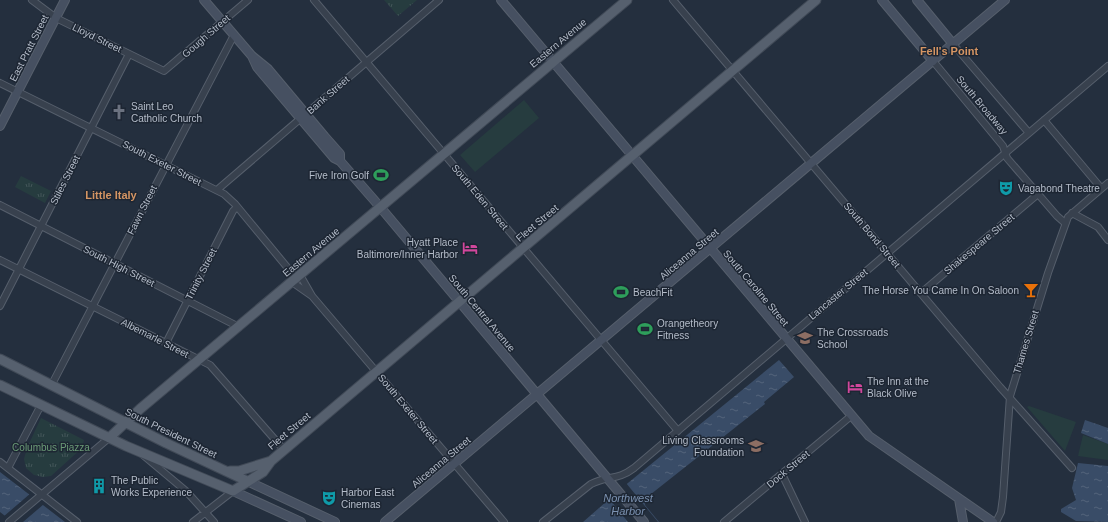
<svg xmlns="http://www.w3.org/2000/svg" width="1108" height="522" viewBox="0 0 1108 522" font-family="Arial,sans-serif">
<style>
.grass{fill:#263c3f}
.park{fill:url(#park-tufts)}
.water{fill:url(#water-ripples)}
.pier{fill:#242f3e}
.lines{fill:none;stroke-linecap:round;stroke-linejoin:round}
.street-casing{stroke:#565f6c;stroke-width:8}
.secondary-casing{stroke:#565f6c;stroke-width:10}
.primary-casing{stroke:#414a57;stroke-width:11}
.street{stroke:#38414e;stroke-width:6}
.secondary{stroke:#465061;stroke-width:8}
.primary{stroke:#56606e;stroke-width:9}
.labels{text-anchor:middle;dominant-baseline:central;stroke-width:3;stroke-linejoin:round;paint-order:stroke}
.street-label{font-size:10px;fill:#b4bcc9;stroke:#1d2633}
.poi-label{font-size:10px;fill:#b4bcc9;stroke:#1d2633;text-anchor:start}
.park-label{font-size:10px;fill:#6b9a76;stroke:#1d2633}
.neighbourhood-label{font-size:11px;font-weight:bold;fill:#d59563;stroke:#1d2633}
.water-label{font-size:11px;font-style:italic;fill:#7c92b1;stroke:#1d2633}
</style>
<defs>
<pattern id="park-tufts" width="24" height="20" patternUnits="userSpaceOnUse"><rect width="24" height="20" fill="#263c3f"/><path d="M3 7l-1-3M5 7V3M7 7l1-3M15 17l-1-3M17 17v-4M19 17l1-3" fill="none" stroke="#435659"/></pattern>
<pattern id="water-ripples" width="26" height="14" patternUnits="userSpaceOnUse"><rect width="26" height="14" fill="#394c67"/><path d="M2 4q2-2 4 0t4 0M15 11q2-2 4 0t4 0" fill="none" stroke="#53647b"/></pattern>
</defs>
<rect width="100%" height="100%" fill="#242f3e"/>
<path class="grass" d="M524,100L539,118L475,172L460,155Z
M1029,406L1076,422L1065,451L1027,407Z
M1083,435L1108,444V460L1078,456Z"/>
<path class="park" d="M384,0H417L398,16Z
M21,176L51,191L45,203L15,187Z
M41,418L84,440L82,448L51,476L43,477L34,475L26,468L24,459L27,448Z"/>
<path class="water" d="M779,360L794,377L764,402L765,404L646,498L645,505L659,522H583L623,487Z
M1085,420L1108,428V444L1081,433Z
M1078,463L1108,466V522L1076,521L1061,512V509L1076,500L1072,488Z
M0,472L65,522H13L0,512Z"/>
<path class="pier" d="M626,483L658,522H628L608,497Z
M31,493L44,504L23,522H9L3,517Z"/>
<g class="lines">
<g class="street-casing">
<path id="street" d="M32,0L56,18L164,71L248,0
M314,0L678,431
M673,0L1000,387L1072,468
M953,44L1029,133
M933,61L1003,146L1007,158L1057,216L1065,223
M0,83L224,194L235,204L296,278
M1044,120L1101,188
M217,190L439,0
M0,205L239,327
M1072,213L1098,227L1108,240
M0,260L210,365L284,450
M300,275L312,296L504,522
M292,282L312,296
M921,293L1038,194
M0,306L129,54
M166,343L233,211L237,207
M51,386L234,35
M143,455L186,491L214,522
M0,462L77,522
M8,468L41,405
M782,474L805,522
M9,522L109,438
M193,522L233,491
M543,522L591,484C608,475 617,481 634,468L1108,66
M724,522L851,416
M996,522L1001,512L1003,497L1010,396L1048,273L1068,217L1108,183"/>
</g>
<g class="secondary-casing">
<path id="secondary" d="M204,0L252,56L268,69L325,137L340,154V161
M501,0L869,436L993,522
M882,0L933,61
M917,0L953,44
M252,56L257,67L334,158L340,161L381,208L644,522
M0,126L65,0
M247,481L335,522
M233,491L301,522
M959,499L963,522
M385,522L1005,0"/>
</g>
<g class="primary-casing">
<path id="primary" d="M0,359L166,443L247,481
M0,385L126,446L233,491L263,472L271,461L816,0
M109,438L140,409L627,0
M230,471H239L271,461"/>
</g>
<use href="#street" class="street"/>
<use href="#secondary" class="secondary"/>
<use href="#primary" class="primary"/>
</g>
<defs>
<g id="church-bare" transform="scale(1.2)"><path d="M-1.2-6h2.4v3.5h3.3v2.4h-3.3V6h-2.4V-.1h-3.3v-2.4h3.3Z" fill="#6b7280" stroke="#1d2633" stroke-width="2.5" paint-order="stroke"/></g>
<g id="stadium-bare" transform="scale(1.2)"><path d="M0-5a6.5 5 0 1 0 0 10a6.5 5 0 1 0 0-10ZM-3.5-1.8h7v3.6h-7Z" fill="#2e9e5b" stroke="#1d2633" stroke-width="2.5" paint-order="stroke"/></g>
<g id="theatre-bare" transform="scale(1.2)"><path d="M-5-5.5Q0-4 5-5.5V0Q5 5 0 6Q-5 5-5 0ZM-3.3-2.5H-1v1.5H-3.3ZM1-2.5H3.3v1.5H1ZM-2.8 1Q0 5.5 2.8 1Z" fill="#0f9aa8" stroke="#1d2633" stroke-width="2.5" paint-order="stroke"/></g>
<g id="hotel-bare" transform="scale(1.2)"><path d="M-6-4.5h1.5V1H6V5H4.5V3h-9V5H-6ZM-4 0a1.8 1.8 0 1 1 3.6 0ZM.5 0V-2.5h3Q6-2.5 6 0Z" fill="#d1479c" stroke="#1d2633" stroke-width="2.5" paint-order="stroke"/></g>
<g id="bar-bare" transform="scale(1.2)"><path d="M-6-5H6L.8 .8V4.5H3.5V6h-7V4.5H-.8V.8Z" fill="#e8710a" stroke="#1d2633" stroke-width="2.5" paint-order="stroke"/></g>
<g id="school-bare" transform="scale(1.2)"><path d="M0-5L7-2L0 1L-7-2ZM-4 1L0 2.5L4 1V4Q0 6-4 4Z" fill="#8d6e63" stroke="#1d2633" stroke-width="2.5" paint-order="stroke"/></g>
<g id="building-bare" transform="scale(1.2)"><path d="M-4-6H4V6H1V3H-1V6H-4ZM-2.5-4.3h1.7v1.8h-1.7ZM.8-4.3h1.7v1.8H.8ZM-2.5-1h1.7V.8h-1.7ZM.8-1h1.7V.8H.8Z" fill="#0f9aa8" stroke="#1d2633" stroke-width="2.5" paint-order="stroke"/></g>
</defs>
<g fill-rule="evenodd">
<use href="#church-bare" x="119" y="112"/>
<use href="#stadium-bare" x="381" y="175"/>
<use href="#theatre-bare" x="1006" y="188"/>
<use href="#hotel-bare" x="470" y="248"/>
<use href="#bar-bare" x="1031" y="290"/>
<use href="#stadium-bare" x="621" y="292"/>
<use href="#stadium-bare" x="645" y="329"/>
<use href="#school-bare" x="805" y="338"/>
<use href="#hotel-bare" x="855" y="387"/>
<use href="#school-bare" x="756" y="446"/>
<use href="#building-bare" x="99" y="486"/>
<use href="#theatre-bare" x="329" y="498"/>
</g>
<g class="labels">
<g class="street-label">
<text transform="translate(206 36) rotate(-41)">Gough Street</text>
<text transform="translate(97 38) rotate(26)">Lloyd Street</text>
<text transform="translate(558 43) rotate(-40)">Eastern Avenue</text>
<text transform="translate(29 48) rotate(-63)">East Pratt Street</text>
<text transform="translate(328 95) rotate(-41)">Bank Street</text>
<text transform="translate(982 105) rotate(50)">South Broadway</text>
<text transform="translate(162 163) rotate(27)">South Exeter Street</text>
<text transform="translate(65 180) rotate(-63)">Stiles Street</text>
<text transform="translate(480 197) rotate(50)">South Eden Street</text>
<text transform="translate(142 210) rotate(-63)">Fawn Street</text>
<text transform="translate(537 223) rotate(-40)">Fleet Street</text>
<text transform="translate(872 235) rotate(50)">South Bond Street</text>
<text transform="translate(979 244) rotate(-40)">Shakespeare Street</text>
<text transform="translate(311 252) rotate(-40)">Eastern Avenue</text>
<text transform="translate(689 254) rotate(-40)">Aliceanna Street</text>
<text transform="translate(119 266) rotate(27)">South High Street</text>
<text transform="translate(201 274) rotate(-63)">Trinity Street</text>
<text transform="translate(756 288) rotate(50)">South Caroline Street</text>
<text transform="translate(838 294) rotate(-40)">Lancaster Street</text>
<text transform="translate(482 313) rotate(50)">South Central Avenue</text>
<text transform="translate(155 338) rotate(27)">Albemarle Street</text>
<text transform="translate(1026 342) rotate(-73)">Thames Street</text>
<text transform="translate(408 409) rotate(50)">South Exeter Street</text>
<text transform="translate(289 431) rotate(-40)">Fleet Street</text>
<text transform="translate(171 433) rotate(26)">South President Street</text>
<text transform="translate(441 462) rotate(-40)">Aliceanna Street</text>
<text transform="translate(788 469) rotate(-40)">Dock Street</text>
</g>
<g class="poi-label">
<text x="131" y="106">Saint Leo<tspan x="131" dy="12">Catholic Church</tspan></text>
<text x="369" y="175" text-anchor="end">Five Iron Golf</text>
<text x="1018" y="188">Vagabond Theatre</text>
<text x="458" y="242" text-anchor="end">Hyatt Place<tspan x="458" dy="12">Baltimore/Inner Harbor</tspan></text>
<text x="1019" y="290" text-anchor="end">The Horse You Came In On Saloon</text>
<text x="633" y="292">BeachFit</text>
<text x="657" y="323">Orangetheory<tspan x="657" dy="12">Fitness</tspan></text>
<text x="817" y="332">The Crossroads<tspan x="817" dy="12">School</tspan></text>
<text x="867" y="381">The Inn at the<tspan x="867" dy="12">Black Olive</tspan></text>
<text x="744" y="440" text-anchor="end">Living Classrooms<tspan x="744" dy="12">Foundation</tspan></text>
<text x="111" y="480">The Public<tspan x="111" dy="12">Works Experience</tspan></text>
<text x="341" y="492">Harbor East<tspan x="341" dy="12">Cinemas</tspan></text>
</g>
<g class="park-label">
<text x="51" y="447">Columbus Piazza</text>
</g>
<g class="neighbourhood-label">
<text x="949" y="51">Fell's Point</text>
<text x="111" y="195">Little Italy</text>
</g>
<g class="water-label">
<text x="628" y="498">Northwest<tspan x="628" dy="13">Harbor</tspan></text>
</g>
</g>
</svg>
